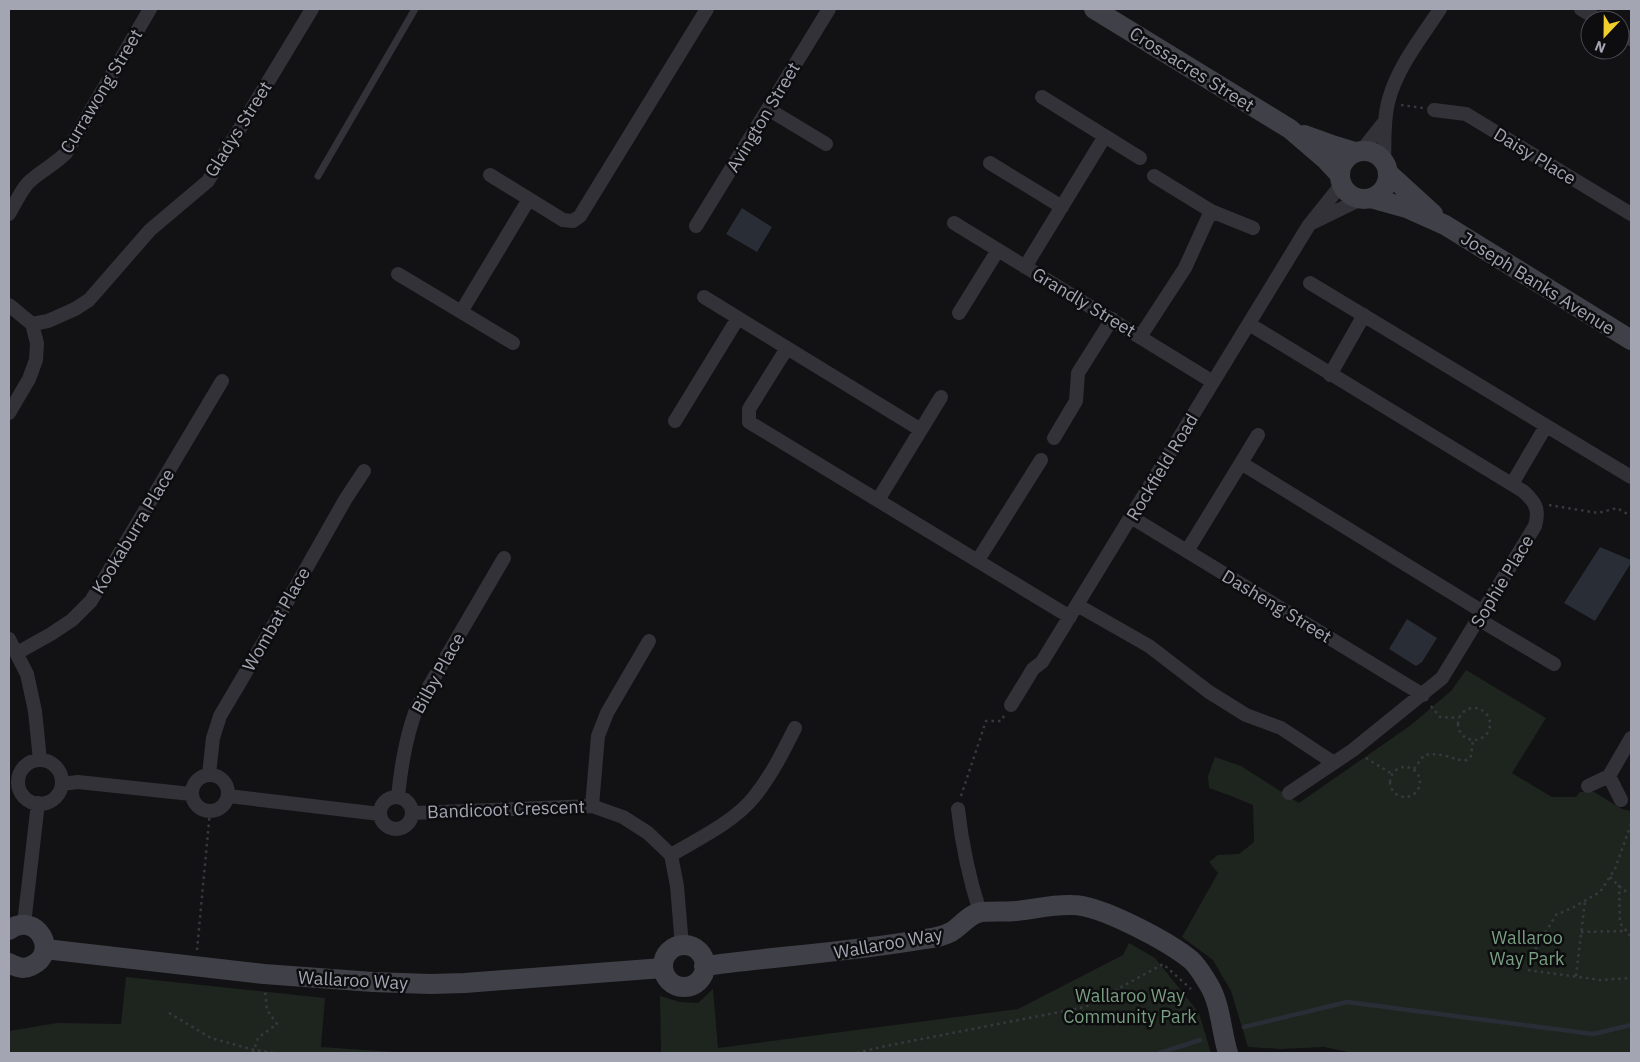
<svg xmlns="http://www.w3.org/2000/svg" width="1640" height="1062" viewBox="0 0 1640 1062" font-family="'IBM Plex Sans',sans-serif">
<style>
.green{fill:#1e251f}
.water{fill:#282d36}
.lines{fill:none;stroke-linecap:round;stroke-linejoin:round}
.stream{stroke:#282d36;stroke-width:4.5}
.path{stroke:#38393f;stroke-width:2.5;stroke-dasharray:2.5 4;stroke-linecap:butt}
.lane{stroke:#323238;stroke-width:7}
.street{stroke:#323238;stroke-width:14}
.secondary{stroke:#404148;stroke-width:20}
.labels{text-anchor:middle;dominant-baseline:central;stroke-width:5;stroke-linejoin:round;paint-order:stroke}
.street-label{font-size:18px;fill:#a3a5b3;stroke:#0d0c0e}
.park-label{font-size:18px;fill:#799f82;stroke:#0d0c0e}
</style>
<rect width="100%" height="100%" fill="#121113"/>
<path class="green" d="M1466,670L1546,718L1512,773L1552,797H1576L1580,792H1594L1622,809L1631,811V1053H1353L1324,1047L1281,1049L1248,1047L1231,991L1213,960L1182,937L1218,873L1209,862L1218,855L1239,854L1254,842L1253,805L1231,796L1209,788L1208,776L1215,757L1241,766L1299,803L1411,725L1451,691Z
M1129,943L1155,958L1199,1013L1211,1053H661L660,996L680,1002L698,1003L713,989L718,1048L1018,1009L1123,955Z
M126,977L325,998L321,1047L409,1053H9V1031L57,1023L121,1024Z"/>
<path class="water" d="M742,208L772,227L757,252L726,234Z
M1600,547L1631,560V563L1595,621L1564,603Z
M1407,619L1437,638L1422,662L1416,666L1389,649Z"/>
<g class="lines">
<path class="stream" d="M1244,1027L1347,1002L1593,1034L1631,1025
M1160,1053L1200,1040"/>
<path class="path" d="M1401,105L1423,108
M1549,505L1598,513L1617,508L1631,516
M1431,706L1440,717L1459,718
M1458 724a16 16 0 1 1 32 0a16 16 0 1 1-32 0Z
M1366,758L1392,774
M1390 782a15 15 0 1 1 30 0a15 15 0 1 1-30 0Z
M1414,769L1424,755C1432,754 1439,754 1446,756C1454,758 1459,761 1467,760L1471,756L1473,740
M961,796L986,721H1001L1004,716
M1631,824L1615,869L1600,892L1574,907L1556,915L1529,960L1527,970L1601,980L1631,978
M1610,877L1623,890L1631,893
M1619,885L1620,923L1631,937
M1581,932L1627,931
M197,950L210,811
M1576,976L1585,901
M169,1013L211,1038L254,1050L274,1053
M253,1053L258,1038L277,1024L267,1010L265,991
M857,1053L881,1047L1085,1007L1163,964L1191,989"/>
<path class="lane" d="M318,176L415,9"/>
<path class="street" d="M1581,9L1599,20
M1620,33L1631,39
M1042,97L1140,158
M768,109L826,144
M1434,110L1466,114L1631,214
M1362,150L1385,121
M1384,161C1385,141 1383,119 1389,99C1398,66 1422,37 1440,9
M990,163L1062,207
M490,175L563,220L573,221L580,216L707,9
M1154,176L1211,211L1253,228
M9,214C15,204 20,192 28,183C39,172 54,165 66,153L150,9
M954,223L1213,382
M1312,223L1361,199
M696,226L829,9
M1025,267L1105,136
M398,274L513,343
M1310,283L1631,477
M704,297L787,348
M9,305L32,324L37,343L36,360L29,379L9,413
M461,312L529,199
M959,313L998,250
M32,324L48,321L75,309L89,300L150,230L208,181L312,9
M1249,324L1523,491C1535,502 1540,509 1535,526L1442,678L1353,750L1289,793
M1140,337L1185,268L1211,211
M1330,375L1364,315
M675,421L738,318
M921,430L787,348L749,409V422L1070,617
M1054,438L1076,401L1078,373L1112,319
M1241,463L1258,435
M1512,484L1546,426
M878,500L941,397
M1131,517L1423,695
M1187,551L1241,463L1483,612
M978,560L1041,460
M1077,605L1149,646L1209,692L1246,715L1281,728L1334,763
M1478,619L1554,664
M9,639L27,674L35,711L40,760
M17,653L51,634L72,620L91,601L222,381
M1011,705L1033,669L1042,662L1309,225L1341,185V183
M18 782a22 22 0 1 1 44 0a22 22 0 1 1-44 0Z
M209,774L213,738L220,716L286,604L345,500L364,471
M192 793a18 18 0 1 1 36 0a18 18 0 1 1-36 0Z
M62,784L78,782L191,794
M1588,786L1609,776
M228,796L380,814
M380 813a16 16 0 1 1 32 0a16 16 0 1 1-32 0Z
M398,797C401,765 406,736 417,707L504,558
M1621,800L1609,776L1631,738
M592,806L598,736L607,713L649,641
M958,809C962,845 969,878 980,912
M413,813L592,806L623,817L648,833L671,855L677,886L682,946
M671,855C698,839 734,822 754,797C771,776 783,752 795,728
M24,924L38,803"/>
<path class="secondary" d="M1094,9L1290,129L1326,160L1339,174
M1304,135L1332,145L1355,152
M1340 175a24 24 0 1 1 48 0a24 24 0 1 1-48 0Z
M1388,173L1433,214
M1371,198L1407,208L1445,225L1631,340
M9,930C36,910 61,953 31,966C23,970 16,967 9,963
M663 966a21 21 0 1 1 42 0a21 21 0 1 1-42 0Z
M45,949L264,974L373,982L430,984L465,983L663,968
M704,966C778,956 852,952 925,939C933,938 944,936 951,932C961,926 970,913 982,912C993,911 1005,912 1016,911C1035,909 1054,904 1072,905C1101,905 1169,942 1191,960C1198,966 1204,977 1209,985C1221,1005 1221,1031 1228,1053"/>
</g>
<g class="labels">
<g class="street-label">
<text transform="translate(1192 69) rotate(32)">Crossacres Street</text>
<text transform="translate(101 91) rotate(-59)">Currawong Street</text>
<text transform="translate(763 117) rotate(-59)">Avington Street</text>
<text transform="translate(238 129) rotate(-58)">Gladys Street</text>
<text transform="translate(1535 156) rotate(31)">Daisy Place</text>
<text transform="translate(1538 283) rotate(32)">Joseph Banks Avenue</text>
<text transform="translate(1084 302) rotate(31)">Grandly Street</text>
<text transform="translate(1162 467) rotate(-59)">Rockfield Road</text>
<text transform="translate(133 531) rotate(-59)">Kookaburra Place</text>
<text transform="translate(1502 581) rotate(-59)">Sophie Place</text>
<text transform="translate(1277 606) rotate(31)">Dasheng Street</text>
<text transform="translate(276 619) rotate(-60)">Wombat Place</text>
<text transform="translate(438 673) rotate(-61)">Bilby Place</text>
<text transform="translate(506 809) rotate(-2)">Bandicoot Crescent</text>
<text transform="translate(888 943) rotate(-10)">Wallaroo Way</text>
<text transform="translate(353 980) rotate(3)">Wallaroo Way</text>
</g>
<g class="park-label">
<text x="1527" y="937">Wallaroo<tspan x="1527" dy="21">Way Park</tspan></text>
<text x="1130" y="995">Wallaroo Way<tspan x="1130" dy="21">Community Park</tspan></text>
</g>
</g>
<rect width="1640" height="1062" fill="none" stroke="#a3a5b3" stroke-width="20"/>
<g transform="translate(1605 35) rotate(202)"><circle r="24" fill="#0d0c0e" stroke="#494950"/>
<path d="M0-4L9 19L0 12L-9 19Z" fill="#f0ce2c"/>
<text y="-8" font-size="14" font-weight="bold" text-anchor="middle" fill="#a3a5b3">N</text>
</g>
</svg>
